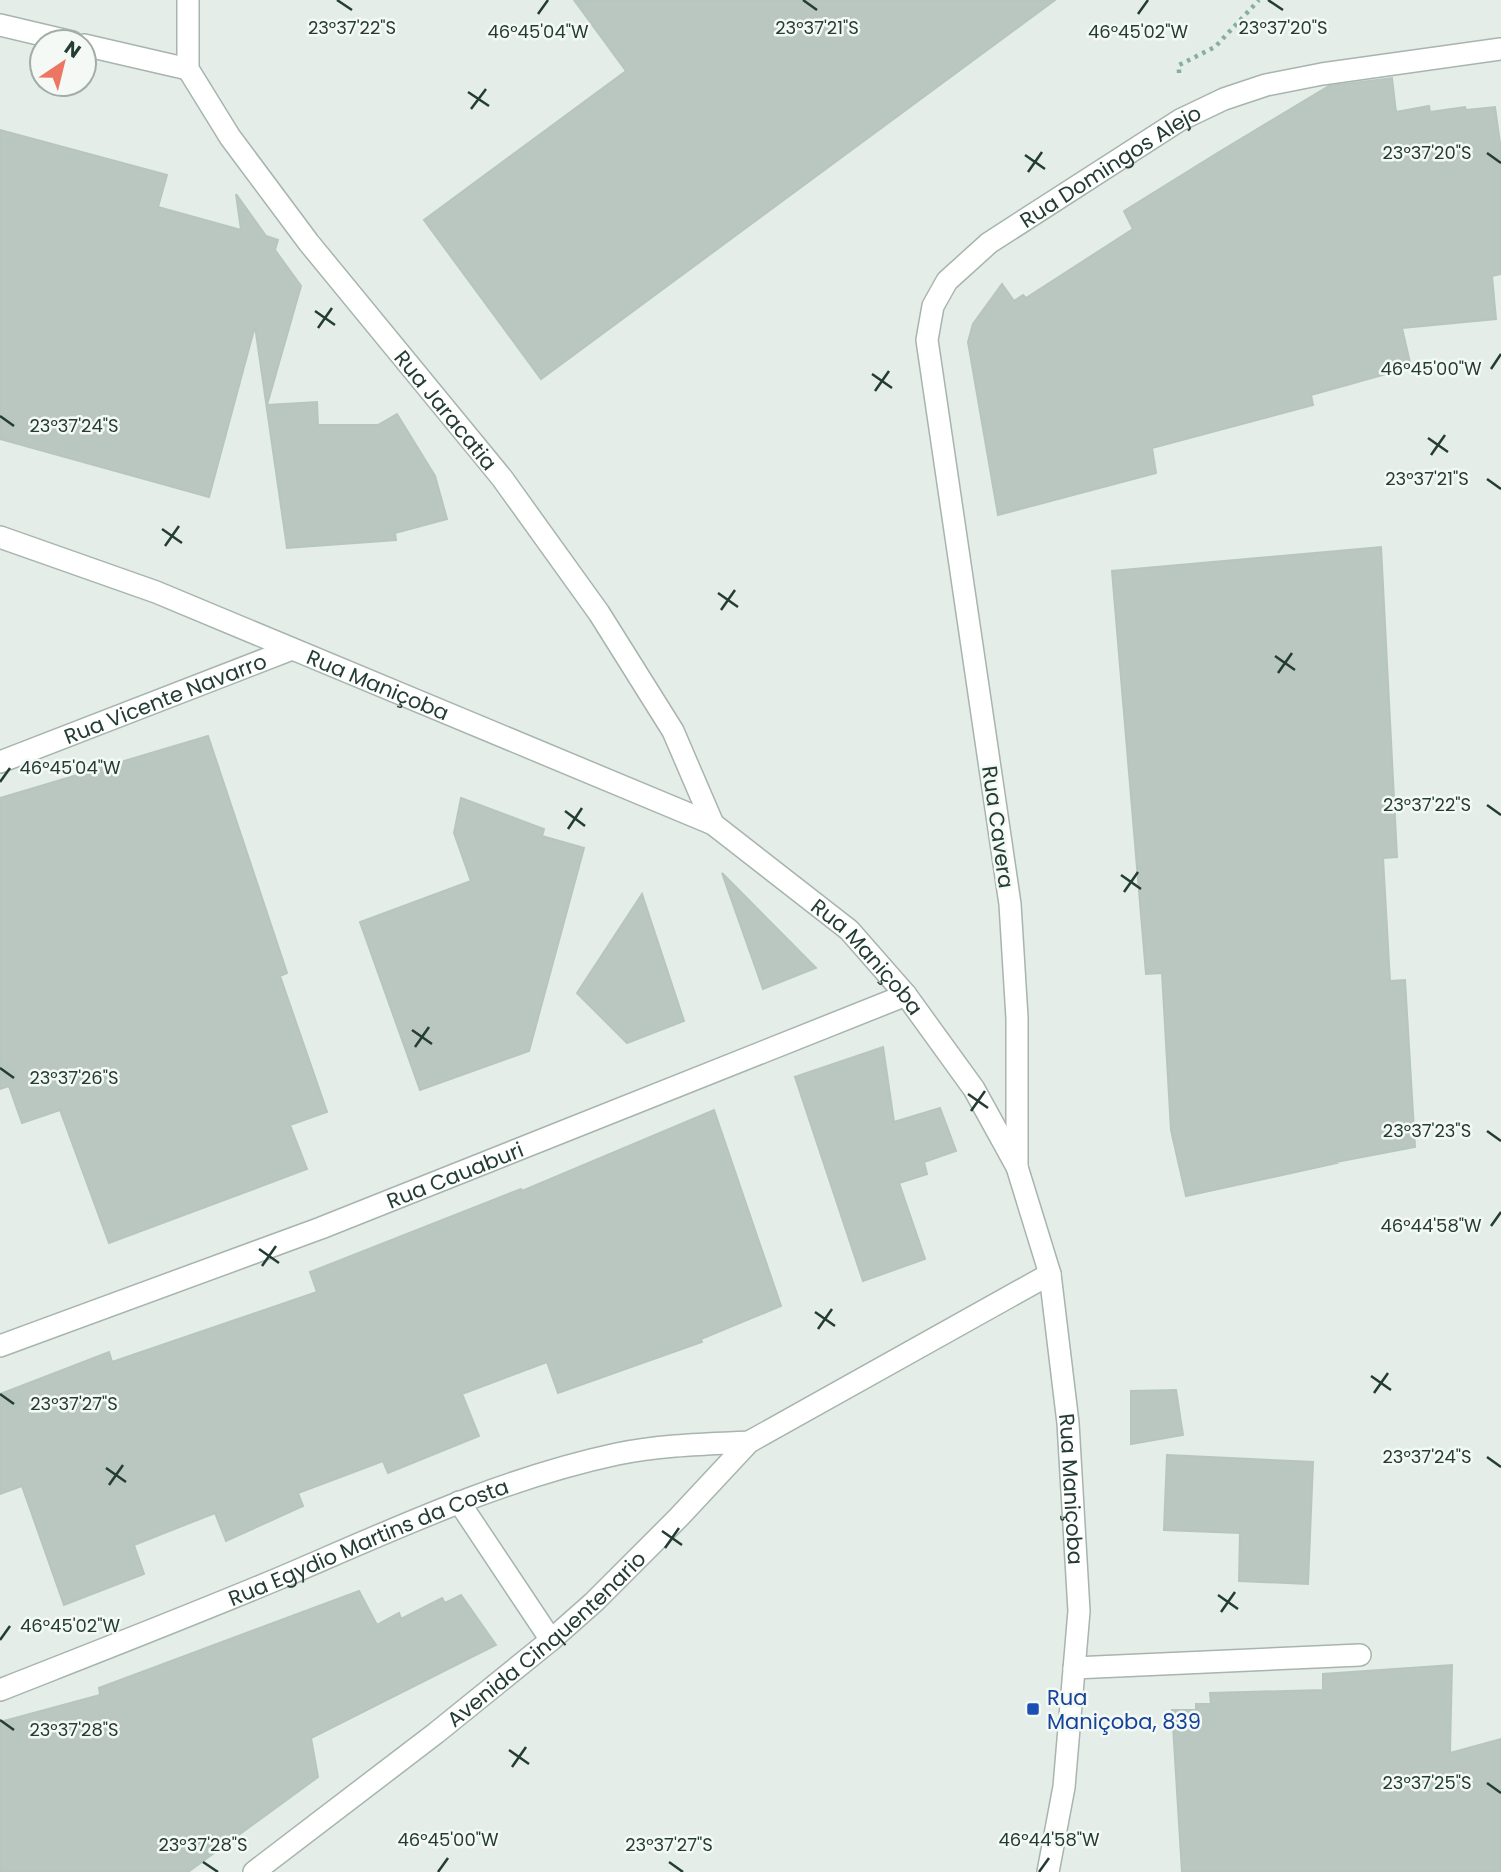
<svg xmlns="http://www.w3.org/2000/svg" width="1501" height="1872" viewBox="0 0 1501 1872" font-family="Poppins,sans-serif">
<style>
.building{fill:#b9c7c0;stroke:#b6c6be;stroke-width:2}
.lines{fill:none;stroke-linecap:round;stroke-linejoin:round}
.service-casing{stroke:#a7b5ae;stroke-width:24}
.minor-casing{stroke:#a7b5ae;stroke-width:24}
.tertiary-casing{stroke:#a7b5ae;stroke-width:24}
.path{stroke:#85af9e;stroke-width:4.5;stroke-dasharray:3.5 5;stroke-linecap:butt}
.service{stroke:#fff;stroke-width:21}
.minor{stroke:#fff;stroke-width:21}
.tertiary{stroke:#fff;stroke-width:21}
.ticks{fill:none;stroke:#243d34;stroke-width:2.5}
.transit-dot{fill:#1a4fb4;stroke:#f4f9f6;stroke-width:2.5}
.labels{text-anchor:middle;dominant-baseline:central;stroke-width:5;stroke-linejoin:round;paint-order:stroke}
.street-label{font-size:21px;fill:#243d34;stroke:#f4f9f6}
.transit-label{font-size:21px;fill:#164399;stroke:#f4f9f6;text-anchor:start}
.ticks-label{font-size:18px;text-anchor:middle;fill:#243d34;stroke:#f4f9f6;stroke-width:5;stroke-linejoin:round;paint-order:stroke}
</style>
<rect width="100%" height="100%" fill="#e4ede8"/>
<path class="building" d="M574,0H1055L541,379L424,220L626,71Z
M1392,78L1396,112L1429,106L1430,112L1465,107L1466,110L1495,107L1501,150V274L1492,276L1496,319L1402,328L1411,367L1311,395L1313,405L1152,448L1156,473L998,515L968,342L973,324L1002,284L1014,301L1023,295L1026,298L1133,229L1124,211L1219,152L1329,86Z
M0,130L167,175L158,207L241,230L236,194L266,236L278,240L275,250L301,286L267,405L317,402L318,425H378L397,414L435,476L447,519L395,533L396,540L287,548L255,326L209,497L0,439Z
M1381,547L1397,857L1383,858L1390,981L1405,980L1415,1147L1336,1162L1337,1163L1186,1196L1171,1130L1162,973L1146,974L1112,571Z
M208,736L287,973L280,976L327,1112L290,1125L307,1169L109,1243L60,1110L22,1123L9,1086L0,1089V798Z
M461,798L544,829L542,836L584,848L529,1051L420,1090L360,922L471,881L454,833Z
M722,873L816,968L763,989Z
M642,894L684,1021L627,1043L577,993Z
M883,1047L894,1122L940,1108L956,1151L924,1162L927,1174L899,1183L925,1259L863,1281L795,1077Z
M714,1110L781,1306L701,1339L702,1342L558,1393L547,1362L462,1394L479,1436L388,1473L383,1461L298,1493L303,1506L226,1541L215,1513L134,1545L144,1574L64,1605L22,1486L0,1494V1394L109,1352L112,1362L317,1292L310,1272L521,1189L522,1191Z
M1176,1390L1183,1435L1131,1444V1391Z
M1167,1455L1313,1462L1308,1584L1239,1581L1240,1533L1164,1530Z
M359,1591L377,1625L399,1613L401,1619L442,1598L445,1603L461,1595L496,1645L311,1738L318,1777L188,1872H0V1722L100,1695L99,1688Z
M1452,1665L1450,1753L1501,1739V1872H1182L1172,1710H1196V1704H1211L1210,1693L1323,1690V1674Z"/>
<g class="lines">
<g class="service-casing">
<path id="service" d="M1074,1668L1360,1655"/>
</g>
<g class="minor-casing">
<g id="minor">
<path id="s1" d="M188,0V69L230,137L309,243L502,478L599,613L673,731L713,824"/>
<path d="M0,25L72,42"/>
<path d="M84,45L188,69"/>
<path id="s2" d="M0,762L292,649"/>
<path id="s3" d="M1017,1167V1018L1010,904L927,340L933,306L947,281L989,243L1180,120L1224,99L1266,85L1322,74L1501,49"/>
<path id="s4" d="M0,1346L321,1228L906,995"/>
<path d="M459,1502L551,1640"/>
<path id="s5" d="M0,1690C94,1653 187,1617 280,1578C390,1531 500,1479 617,1454C660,1445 705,1444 749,1442"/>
<path id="s6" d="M254,1872L436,1733L551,1640L594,1602L679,1517L749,1442L1050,1274"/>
</g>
</g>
<g class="tertiary-casing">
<g id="tertiary">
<path id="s7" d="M0,537L156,592L713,824L849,930L906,995L974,1089L1017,1167L1050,1274L1068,1423L1079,1611L1064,1787L1048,1872"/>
</g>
</g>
<path class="path" d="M1179,73V65L1215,47L1259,0"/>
<use href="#service" class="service"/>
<use href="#minor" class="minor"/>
<use href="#tertiary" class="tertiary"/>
</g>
<path class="ticks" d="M337,0L352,10M803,0L817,10M1268,0L1283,10M538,14L548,0M1138,14L1148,0M468,92L489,106M471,109L486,89M1487,153L1501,163M1025,155L1045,169M1028,172L1042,152M315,311L335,325M318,328L332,308M1491,369L1501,354M872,374L892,388M875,391L889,371M0,416L14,426M1428,438L1448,452M1431,455L1445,435M1487,479L1501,489M162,529L182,543M165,546L179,526M718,593L738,607M721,610L735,590M1275,656L1295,670M1278,673L1292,653M0,782L10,768M1487,805L1501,815M565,811L585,826M568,829L582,808M1121,875L1141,889M1124,892L1138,872M412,1030L432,1044M415,1047L429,1027M0,1068L14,1078M968,1094L988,1108M971,1111L985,1091M1487,1131L1501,1141M1491,1226L1501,1212M259,1249L279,1263M262,1266L276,1246M815,1312L835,1326M818,1329L832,1309M1371,1376L1391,1390M1374,1393L1388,1373M0,1394L14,1404M1487,1457L1501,1467M106,1468L126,1482M109,1485L123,1465M662,1531L682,1545M665,1548L679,1528M1218,1595L1238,1609M1221,1612L1235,1592M0,1640L10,1626M0,1720L14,1730M509,1750L529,1764M512,1767L526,1747M1487,1783L1501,1793M203,1862L218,1872M669,1862L683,1872M438,1872L448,1858M1039,1872L1049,1858"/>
<rect class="transit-dot" x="1026" y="1702" width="14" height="14" rx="3.5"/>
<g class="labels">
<g class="street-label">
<text stroke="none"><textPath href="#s3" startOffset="1097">Rua Domingos Alejo</textPath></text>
<text stroke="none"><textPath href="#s1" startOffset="497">Rua Jaracatia</textPath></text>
<text stroke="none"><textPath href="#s7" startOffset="406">Rua Maniçoba</textPath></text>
<text stroke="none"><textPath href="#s2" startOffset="177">Rua Vicente Navarro</textPath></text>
<text transform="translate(998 827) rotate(82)">Rua Cavera</text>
<text stroke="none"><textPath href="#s7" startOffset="973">Rua Maniçoba</textPath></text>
<text stroke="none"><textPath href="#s4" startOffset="486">Rua Cauaburi</textPath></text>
<text stroke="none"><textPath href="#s7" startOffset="1561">Rua Maniçoba</textPath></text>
<text stroke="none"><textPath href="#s5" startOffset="397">Rua Egydio Martins da Costa</textPath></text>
<text stroke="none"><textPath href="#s6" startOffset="374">Avenida Cinquentenario</textPath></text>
</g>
<g class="transit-label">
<text x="1047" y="1697">Rua<tspan x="1047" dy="24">Maniçoba, 839</tspan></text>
</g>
</g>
<g class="ticks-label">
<text x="1283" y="34">23°37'20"S</text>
<text x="352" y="34">23°37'22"S</text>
<text x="817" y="34">23°37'21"S</text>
<text x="538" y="38">46°45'04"W</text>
<text x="1138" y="38">46°45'02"W</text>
<text x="1427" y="159">23°37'20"S</text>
<text x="1431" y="375">46°45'00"W</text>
<text x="74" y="432">23°37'24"S</text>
<text x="1427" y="485">23°37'21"S</text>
<text x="70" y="774">46°45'04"W</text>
<text x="1427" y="811">23°37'22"S</text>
<text x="74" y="1084">23°37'26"S</text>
<text x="1427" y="1137">23°37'23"S</text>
<text x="1431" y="1232">46°44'58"W</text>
<text x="74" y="1410">23°37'27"S</text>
<text x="1427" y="1463">23°37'24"S</text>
<text x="70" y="1632">46°45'02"W</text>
<text x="74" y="1736">23°37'28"S</text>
<text x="1427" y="1789">23°37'25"S</text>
<text x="448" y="1846">46°45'00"W</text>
<text x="1049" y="1846">46°44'58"W</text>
<text x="203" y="1851">23°37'28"S</text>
<text x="669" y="1851">23°37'27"S</text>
</g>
<g transform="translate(63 63) rotate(35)"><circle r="33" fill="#f4f9f6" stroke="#a1aea8" stroke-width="2"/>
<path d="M0-5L12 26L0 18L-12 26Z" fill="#ec7662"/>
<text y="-10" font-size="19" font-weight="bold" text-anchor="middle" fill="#243d34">N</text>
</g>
</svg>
